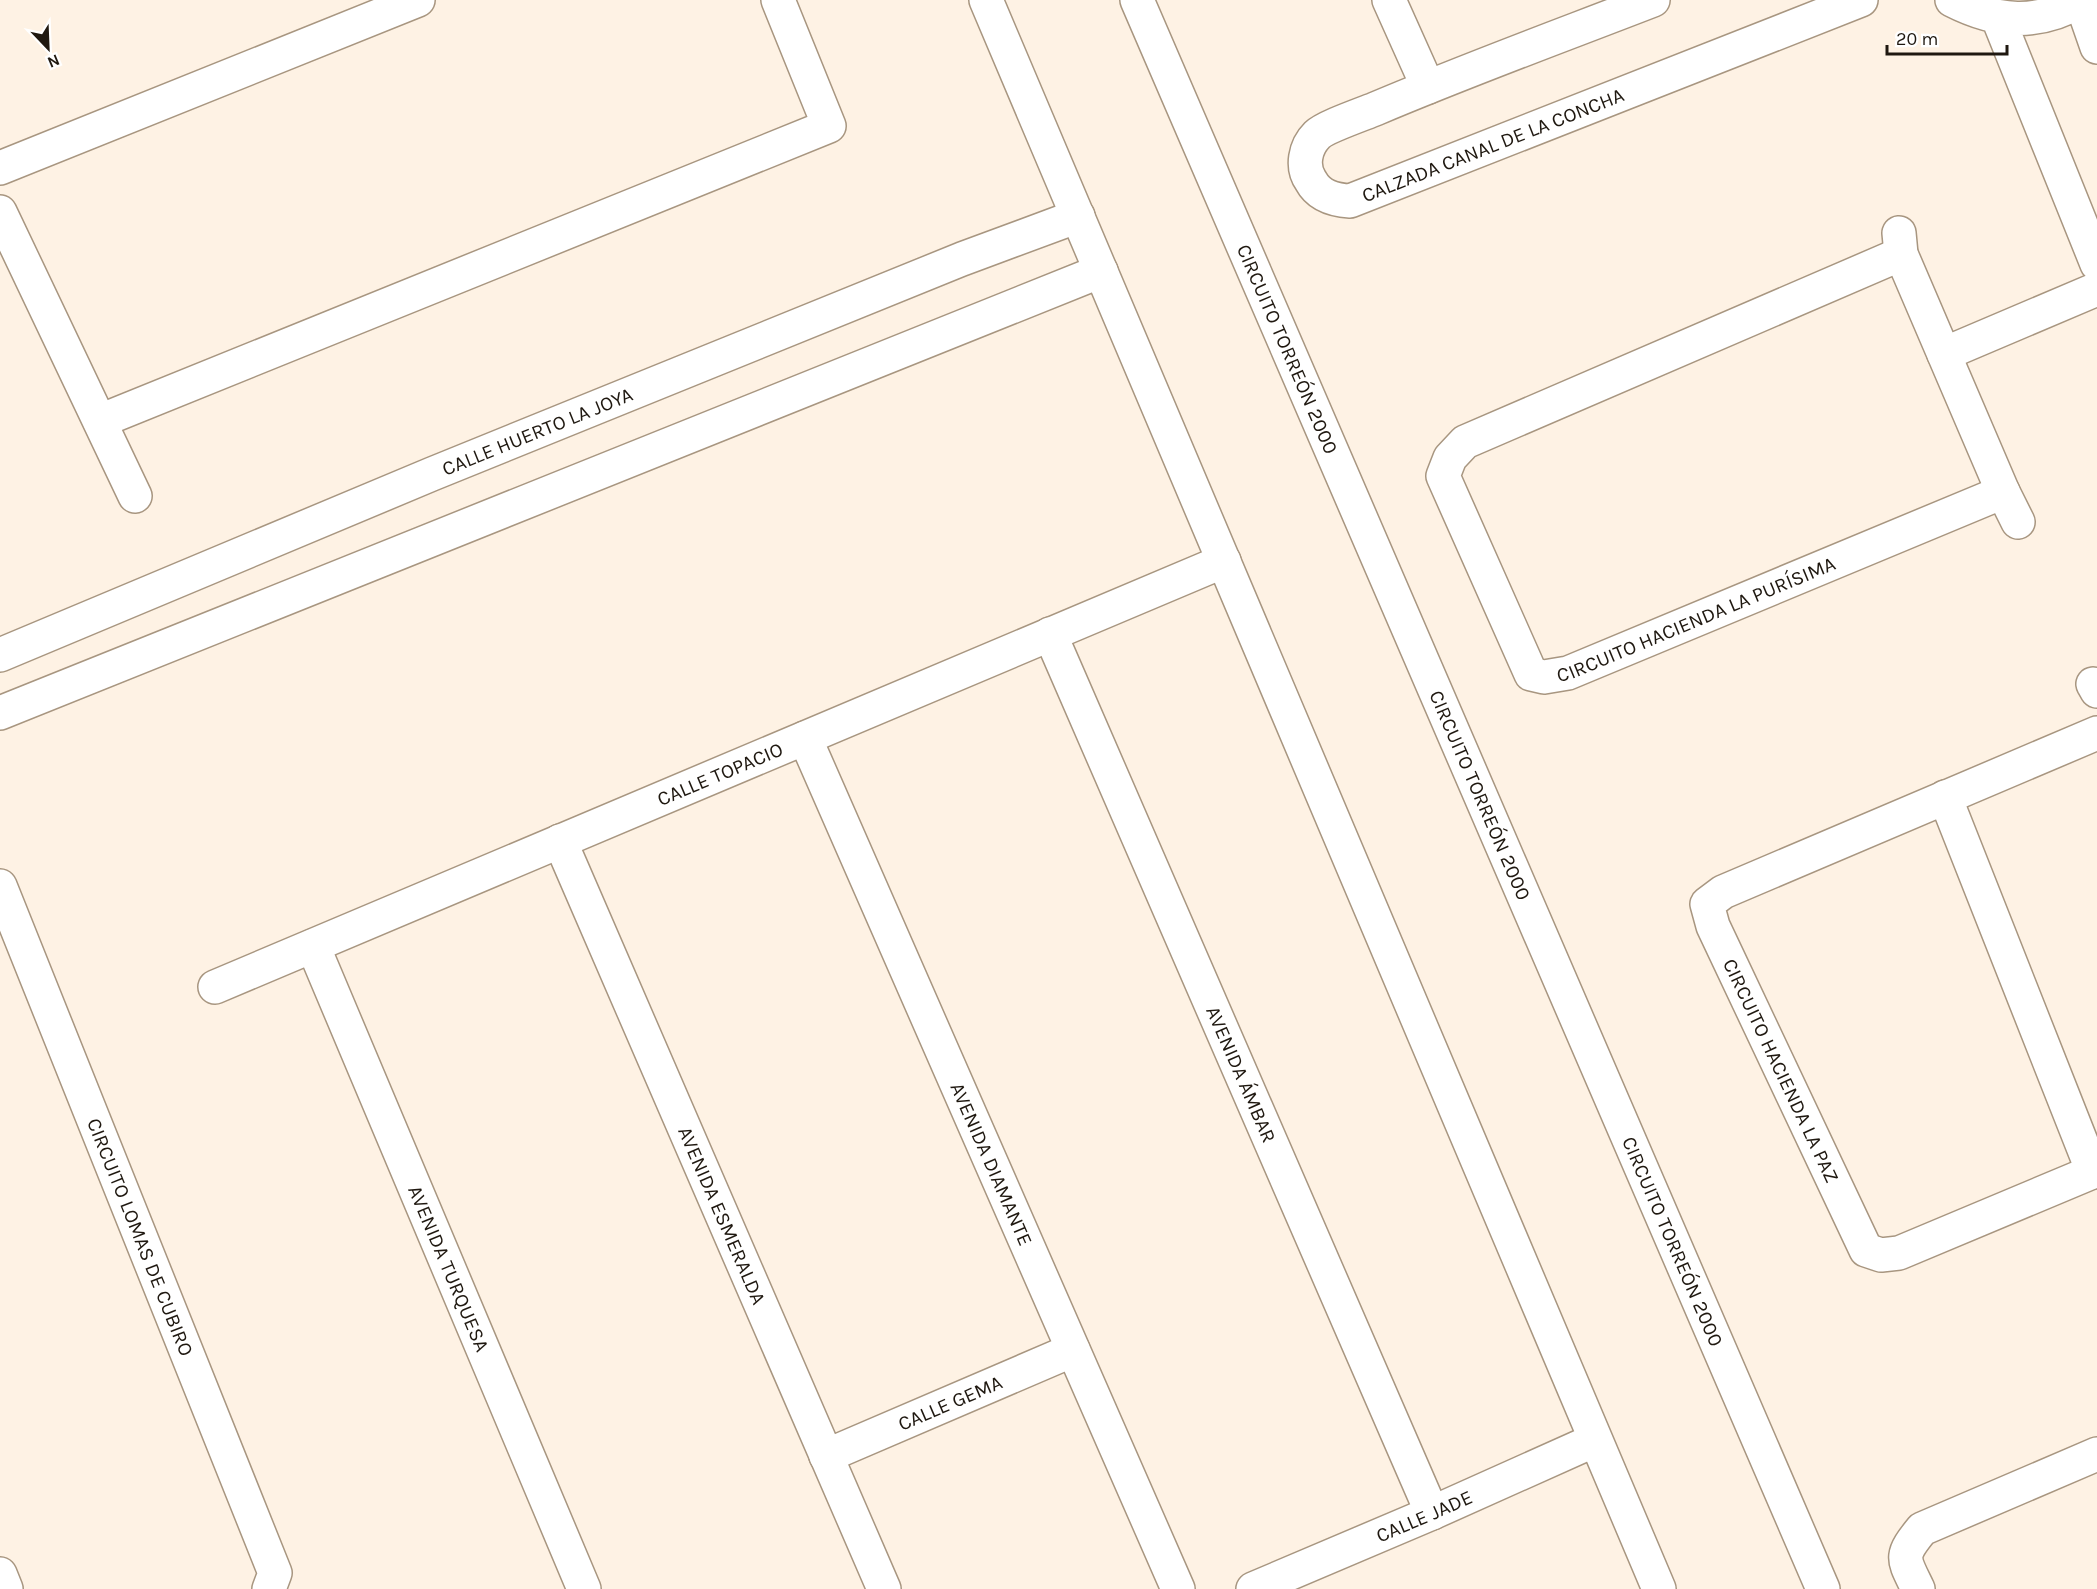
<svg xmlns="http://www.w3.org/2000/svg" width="2097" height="1589" viewBox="0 0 2097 1589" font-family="Karla,sans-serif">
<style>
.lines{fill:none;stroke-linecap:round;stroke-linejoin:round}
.minor-casing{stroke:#a89680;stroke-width:36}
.tertiary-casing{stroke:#a89680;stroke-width:36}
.secondary-casing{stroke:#a89680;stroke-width:36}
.minor{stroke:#fff;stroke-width:33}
.tertiary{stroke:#fff;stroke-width:33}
.secondary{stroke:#fff;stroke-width:33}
.labels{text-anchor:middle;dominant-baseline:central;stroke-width:6;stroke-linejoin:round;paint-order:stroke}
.street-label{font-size:20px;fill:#1f1810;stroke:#fff}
</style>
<rect width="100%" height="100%" fill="#fef2e4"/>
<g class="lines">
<g class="minor-casing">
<g id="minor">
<path d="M1389,0L1428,87"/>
<path id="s1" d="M1653,0C1560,36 1467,70 1375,109C1363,114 1325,127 1317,135C1305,147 1301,167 1311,181C1319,196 1334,200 1350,201L1861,0"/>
<path d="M0,168L418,0"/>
<path d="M0,212L135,496"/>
<path d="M1899,233L1901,254L2003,492L2018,522"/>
<path id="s2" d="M1901,254L1465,442L1450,458L1443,476L1531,674L1544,677L1568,673L2003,492"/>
<path d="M1944,354L2097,289"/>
<path d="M100,421L829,126L778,0"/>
<path id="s3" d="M1050,634L1432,1513"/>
<path id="s4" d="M0,655L432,474L962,259L1078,216"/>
<path d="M2093,684L2097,691"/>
<path d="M0,713L1101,271"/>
<path id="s5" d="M2097,733L1723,892L1707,904L1713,926L1866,1250L1881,1255L1899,1253L2097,1170"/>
<path id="s6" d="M805,738L1178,1589"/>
<path d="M1945,797L2093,1172"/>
<path id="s7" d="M560,841L884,1589"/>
<path id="s8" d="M0,886L275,1573L269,1589"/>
<path id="s9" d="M313,946L584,1589"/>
<path id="s10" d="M215,987L1224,561"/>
<path id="s11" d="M826,1456L1073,1350"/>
<path d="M0,1574L6,1589"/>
<path id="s12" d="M1253,1589L1432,1513L1595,1440"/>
<path d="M1918,1589C1903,1558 1899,1557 1922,1529L2097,1454"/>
</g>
</g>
<g class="tertiary-casing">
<path id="tertiary" d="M1952,0C1997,23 2038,26 2082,0
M2081,1L2097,47
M1998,18L2097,264"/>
</g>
<g class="secondary-casing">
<g id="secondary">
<path d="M986,0L1659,1589"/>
<path id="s13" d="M1137,0L1823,1589"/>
</g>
</g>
<use href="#minor" class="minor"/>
<use href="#tertiary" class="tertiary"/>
<use href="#secondary" class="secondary"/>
</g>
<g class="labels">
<g class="street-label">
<text stroke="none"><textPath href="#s1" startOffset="612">CALZADA CANAL DE LA CONCHA</textPath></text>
<text stroke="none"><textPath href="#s13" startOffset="380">CIRCUITO TORREÓN 2000</textPath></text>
<text stroke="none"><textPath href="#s4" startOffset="582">CALLE HUERTO LA JOYA</textPath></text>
<text stroke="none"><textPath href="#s2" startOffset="909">CIRCUITO HACIENDA LA PURÍSIMA</textPath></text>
<text stroke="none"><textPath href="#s10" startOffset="548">CALLE TOPACIO</textPath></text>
<text stroke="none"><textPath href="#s13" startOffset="866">CIRCUITO TORREÓN 2000</textPath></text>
<text stroke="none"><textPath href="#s5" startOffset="609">CIRCUITO HACIENDA LA PAZ</textPath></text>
<text stroke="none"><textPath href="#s3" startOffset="480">AVENIDA ÁMBAR</textPath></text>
<text stroke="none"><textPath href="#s6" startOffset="465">AVENIDA DIAMANTE</textPath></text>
<text stroke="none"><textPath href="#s7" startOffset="408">AVENIDA ESMERALDA</textPath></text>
<text stroke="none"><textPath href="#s8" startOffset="378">CIRCUITO LOMAS DE CUBIRO</textPath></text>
<text stroke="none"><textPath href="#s13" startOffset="1352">CIRCUITO TORREÓN 2000</textPath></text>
<text stroke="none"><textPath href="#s9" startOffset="350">AVENIDA TURQUESA</textPath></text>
<text stroke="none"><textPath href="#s11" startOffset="135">CALLE GEMA</textPath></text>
<text stroke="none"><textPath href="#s12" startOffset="186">CALLE JADE</textPath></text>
</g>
</g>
<g transform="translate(48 48) rotate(157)" stroke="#ffffff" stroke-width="4.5" paint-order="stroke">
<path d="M0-4.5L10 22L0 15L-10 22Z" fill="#1f1810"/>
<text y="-9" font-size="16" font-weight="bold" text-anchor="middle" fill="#1f1810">N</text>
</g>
<path d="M1887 45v9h120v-9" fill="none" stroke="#1f1810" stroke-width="3"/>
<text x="1896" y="45" font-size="18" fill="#1f1810" stroke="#ffffff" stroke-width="4.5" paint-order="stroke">20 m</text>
</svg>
